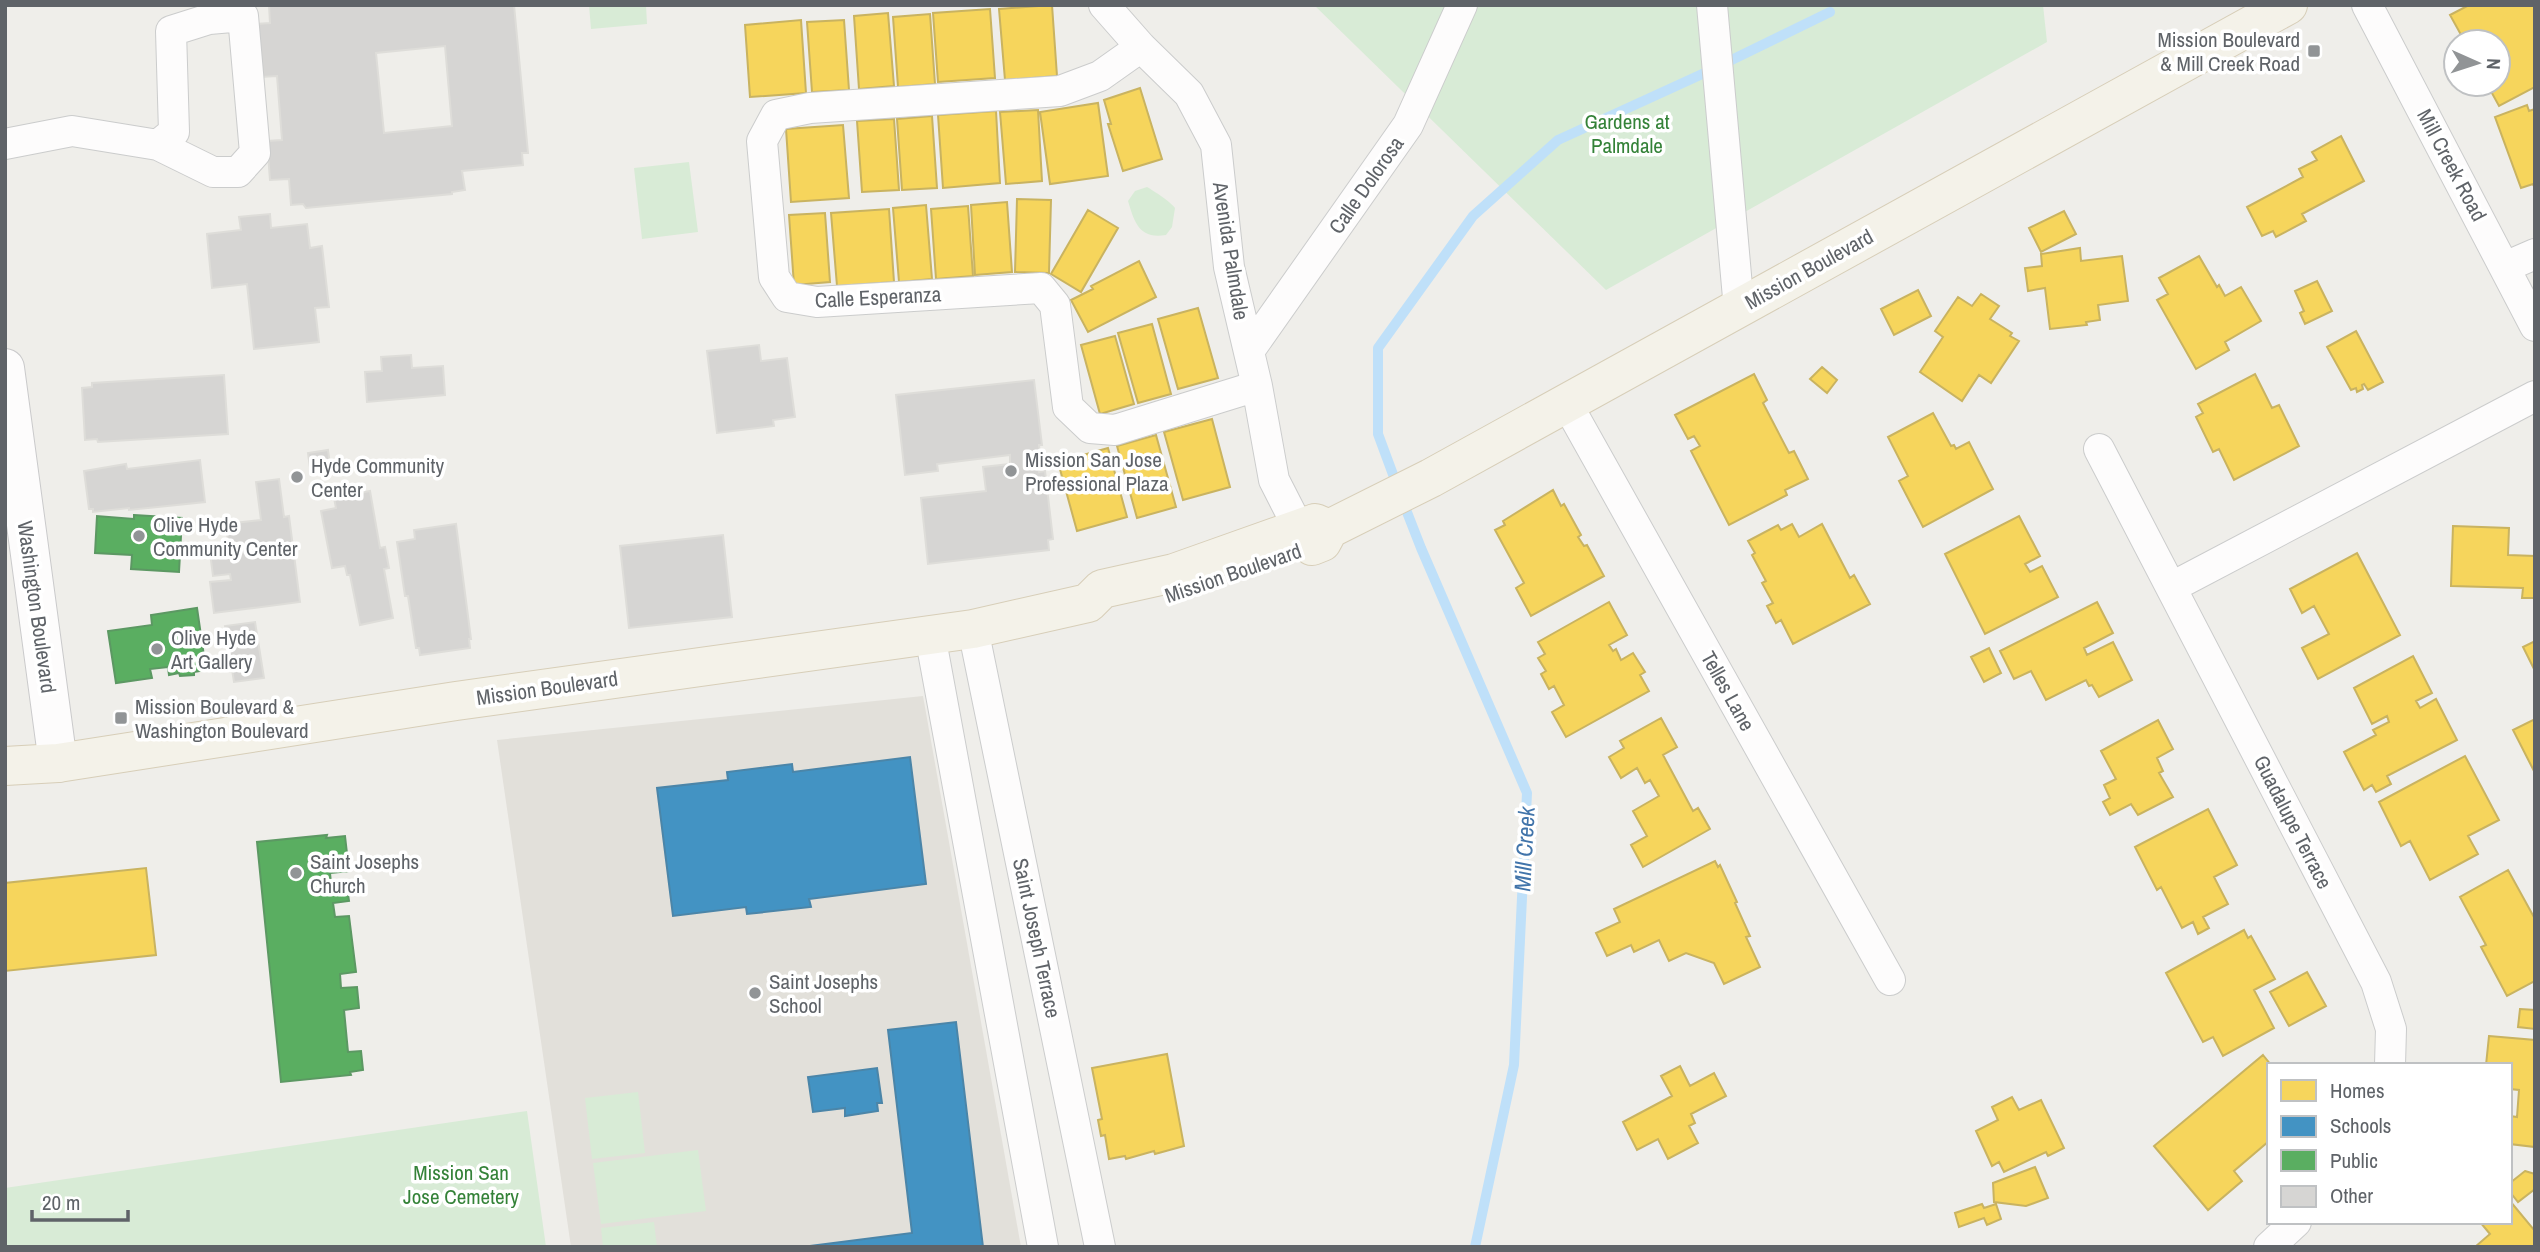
<svg xmlns="http://www.w3.org/2000/svg" width="2540" height="1252" viewBox="0 0 2540 1252" font-family="'Archivo Narrow',sans-serif">
<style>
.education{fill:#e2e0da}
.green{fill:#d8ebd6}
.homes{fill:#f6d55c;stroke:#c9b360;stroke-width:2}
.schools{fill:#4393c3;stroke:#4b85a8;stroke-width:2}
.public{fill:#5aae61;stroke:#5c9863;stroke-width:2}
.lines{fill:none;stroke-linecap:round;stroke-linejoin:round}
.stream{stroke:#bfe0f9;stroke-width:10}
.building{fill:#d6d5d3;stroke:#deddd9;stroke-width:2;fill-rule:evenodd}
.street-casing{stroke:#cbcccc;stroke-width:32}
.secondary-casing{stroke:#cacacb;stroke-width:40}
.primary-casing{stroke:#d7ceb8;stroke-width:40}
.street{stroke:#fdfcfc;stroke-width:30}
.secondary{stroke:#fdfcfc;stroke-width:38}
.primary{stroke:#f4f2e9;stroke-width:38}
.poi-dot{fill:#919496;stroke:#fff;stroke-width:2.5}
.labels{text-anchor:middle;dominant-baseline:central;stroke-width:7;stroke-linejoin:round;paint-order:stroke}
.poi-label{font-size:21px;fill:#5f6368;stroke:#fff;text-anchor:start}
.park-label{font-size:21px;fill:#348238;stroke:#fff}
.street-label{font-size:21px;fill:#5f6368;stroke:#fff}
.water-label{font-size:23px;font-style:italic;fill:#4174aa;stroke:#fff}
</style>
<rect width="100%" height="100%" fill="#efeeea"/>
<path class="education" d="M923,696L1021,1247H571L497,740Z"/>
<path class="green" d="M589,5H646L647,24L591,29Z
M1314,5H2043L2047,42L1606,290Z
M689,162L698,232L642,239L634,168Z
M1147,187C1154,191 1171,202 1175,208L1172,227L1166,235C1139,240 1134,221 1128,201L1135,191Z
M638,1092L645,1153L592,1159L585,1098Z
M527,1111L546,1247H5V1188Z
M698,1150L706,1211L601,1224L593,1163Z
M654,1222L657,1247H603L601,1228Z"/>
<path class="homes" d="M1052,5L1057,76L1005,80L999,9Z
M2469,5H2533L2535,8V87L2499,106L2487,84H2498V42H2465L2450,15Z
M990,9L995,78L938,82L933,13Z
M888,13L894,86L859,89L854,16Z
M930,14L935,84L898,87L893,17Z
M801,20L806,93L750,97L745,25Z
M844,20L849,90L812,92L807,22Z
M1140,88L1162,159L1123,171L1108,124H1111L1104,100Z
M1098,103L1108,176L1050,184L1040,112Z
M2527,105L2529,111L2535,109V189L2533,184L2521,188L2495,117Z
M1038,110L1042,181L1006,184L1000,112Z
M996,111L1000,183L943,188L938,115Z
M932,116L937,188L902,190L897,119Z
M894,119L899,190L862,192L857,121Z
M843,125L849,198L791,202L786,129Z
M2341,136L2364,181L2302,214L2306,221L2276,237L2273,231L2262,236L2247,207L2303,177L2299,169L2317,160L2312,152Z
M1017,199L1051,200L1049,273L1015,272Z
M1007,202L1012,272L975,275L971,205Z
M926,205L932,279L899,282L893,208Z
M968,206L973,276L936,279L931,209Z
M889,209L894,282L837,286L831,213Z
M1088,210L1118,228L1081,292L1051,274Z
M2064,211L2076,234L2041,252L2029,228Z
M825,213L830,282L794,285L789,215Z
M2080,248L2081,261L2122,256L2128,301L2098,305L2100,320L2086,322L2087,325L2050,329L2045,288L2028,291L2025,268L2042,266L2041,254Z
M2199,256L2217,287L2219,285L2225,296L2241,287L2261,321L2225,342L2229,350L2196,369L2157,300L2168,294L2159,278Z
M1139,261L1156,297L1088,332L1071,300L1093,289L1091,286Z
M2317,281L2332,311L2305,324L2300,313L2304,311L2295,291Z
M1918,290L1931,316L1894,335L1881,309Z
M1981,294L1999,306L1990,319L2012,333L2010,336L2019,341L1991,383L1979,375L1962,401L1920,372L1943,337L1935,331L1958,297L1972,306Z
M1198,308L1218,378L1178,389L1158,319Z
M1152,324L1171,394L1138,403L1118,333Z
M2356,331L2383,382L2368,390L2364,384L2362,385L2363,389L2357,392L2356,388L2351,390L2327,347Z
M1115,336L1134,404L1100,414L1081,345Z
M1822,367L1837,380L1827,393L1810,379Z
M1754,374L1767,400L1763,403L1789,453L1794,451L1808,479L1785,490L1787,495L1729,525L1691,451L1700,446L1694,436L1688,439L1675,415Z
M2255,374L2272,408L2279,405L2299,446L2234,480L2219,449L2213,452L2196,417L2203,413L2198,404Z
M1933,413L1951,446L1954,445L1956,449L1969,442L1993,489L1923,527L1899,481L1908,476L1888,437Z
M1212,419L1230,487L1183,500L1164,432Z
M1156,435L1176,507L1137,518L1117,446Z
M1108,448L1127,517L1077,531L1058,462Z
M1553,490L1561,506L1564,504L1581,535L1578,537L1584,546L1587,545L1604,576L1531,616L1516,588L1524,583L1495,530L1505,525L1503,521Z
M2019,516L2040,556L2025,564L2030,572L2042,566L2058,597L1985,634L1945,554Z
M1792,524L1799,537L1822,524L1850,578L1854,575L1870,604L1793,644L1781,620L1776,623L1767,606L1773,603L1762,583L1766,581L1752,555L1755,553L1748,541L1778,525L1781,530Z
M2453,526L2509,528L2508,555L2535,556V598H2522L2523,588L2451,586Z
M2357,553L2400,635L2318,679L2302,648L2329,634L2314,606L2302,613L2290,589Z
M1609,602L1627,635L1609,645L1613,651L1616,649L1621,660L1633,653L1645,672L1640,675L1649,691L1566,737L1552,712L1564,705L1554,686L1549,689L1541,674L1546,671L1538,658L1545,654L1538,642Z
M2097,602L2113,633L2084,648L2087,655L2113,642L2132,680L2099,697L2092,685L2089,686L2086,680L2046,700L2031,671L2014,679L2000,651Z
M2535,641V671L2523,647Z
M1989,648L2001,673L1984,682L1971,657Z
M2413,656L2432,693L2416,701L2420,708L2436,699L2457,740L2387,776L2391,784L2376,792L2372,785L2364,790L2344,752L2376,735L2373,730L2389,722L2387,716L2372,724L2354,688Z
M1661,718L1677,747L1663,755L1693,811L1698,808L1710,829L1643,867L1631,845L1647,836L1633,811L1659,796L1650,780L1645,783L1637,768L1621,778L1609,757L1624,748L1620,741Z
M2535,719V773L2513,730Z
M2158,720L2173,749L2157,758L2163,771L2159,773L2173,797L2138,815L2131,804L2110,815L2103,802L2110,798L2104,785L2116,779L2101,751Z
M2465,756L2499,820L2468,836L2478,854L2430,880L2410,841L2401,846L2379,802Z
M2208,809L2237,865L2214,877L2228,904L2203,917L2209,928L2198,934L2193,922L2182,928L2161,887L2157,890L2135,847Z
M1715,861L1718,867L1720,865L1737,902L1735,903L1750,936L1746,937L1760,967L1724,984L1714,963L1686,953L1669,961L1659,940L1634,952L1631,945L1607,956L1596,933L1620,922L1614,909Z
M146,868L156,955L5,971V883Z
M2508,870L2535,919V981L2507,996L2481,947L2486,945L2460,897Z
M2244,930L2248,938L2251,936L2275,979L2254,990L2274,1028L2223,1056L2213,1037L2203,1042L2166,973Z
M2307,972L2326,1006L2289,1026L2270,992Z
M2520,1009L2535,1010V1029L2518,1027Z
M2489,1036L2535,1040V1147L2510,1144V1116L2517,1117L2519,1090L2510,1089V1065H2486Z
M1167,1054L1184,1146L1155,1154L1154,1151L1126,1159L1125,1156L1109,1159L1105,1135L1101,1136L1098,1120L1102,1119L1092,1068Z
M2263,1055L2271,1065H2269V1141L2234,1171L2242,1181L2208,1210L2154,1146Z
M1680,1066L1690,1086L1714,1073L1726,1096L1691,1114L1695,1123L1689,1126L1698,1143L1668,1159L1658,1139L1637,1150L1623,1122L1672,1096L1661,1076Z
M2012,1097L2019,1110L2041,1100L2064,1148L2048,1156L2046,1152L2004,1172L1999,1162L1992,1166L1976,1131L1998,1120L1992,1107Z
M2035,1167L2048,1198L2026,1206L1994,1202L1993,1183Z
M2525,1171L2535,1174V1189L2518,1202L2510,1192V1183Z
M2510,1201L2535,1231V1247H2475L2490,1234L2480,1222H2510Z
M1982,1204L1984,1208L1996,1204L2001,1219L1987,1225L1984,1218L1959,1227L1955,1213Z"/>
<path class="schools" d="M910,757L926,884L809,899L811,907L747,914L746,907L673,916L657,788L728,780L727,772L792,764L793,772Z
M956,1022L983,1247H802L912,1233L888,1030Z
M877,1068L882,1103H877L878,1111L845,1116V1108L813,1112L808,1077Z"/>
<path class="public" d="M134,515L182,518L179,572L131,569L132,555L95,553L97,516L134,519Z
M197,608L206,670L194,672V675L180,676L179,673L169,675L168,667L150,669L152,678L116,683L108,631L152,625L151,615Z
M327,835L326,838L345,836L349,871L330,873L331,883L346,881L349,901L333,903L335,917L349,916L356,972L340,974L341,988L357,987L359,1008L344,1010L348,1052L361,1051L363,1070L350,1072L351,1075L281,1082L257,842Z"/>
<g class="lines">
<path class="stream" d="M1398,488L1378,434V348L1473,216L1558,140L1711,70L1830,12
M1403,502L1421,548L1527,793L1514,1065L1475,1247"/>
</g>
<path class="building" d="M269,5H514L528,153H522L523,165L462,171L465,190L452,192V194L306,208L303,204L291,205L289,179L270,180L267,141L282,140L277,76L261,77L256,24L270,23ZM445,46L452,126L384,133L376,53Z
M270,214L271,228L307,224L310,248L322,246L329,307L315,308L319,342L254,349L247,284L212,288L207,234L241,230L239,217Z
M759,345L761,361L787,358L795,417L773,420L774,426L717,433L707,351Z
M411,355L412,368L443,366L445,395L367,402L365,372L382,371L381,357Z
M224,375L228,434L98,442L97,439L85,440L82,388L92,387V383Z
M1034,380L1042,445H1039L1041,464H1038L1039,472L1045,471L1053,539L1048,540L1049,550L928,564L921,498L986,491L983,467L1010,464V455L937,464L938,471L905,475L896,395Z
M328,450L331,472L311,475L308,453Z
M200,460L205,502L129,510V508L93,512V509H89L84,471L126,464L127,469Z
M279,479L284,517L289,516L300,602L214,613L210,582L231,580L230,574L213,576L209,545L228,542L226,524L261,520L256,482Z
M370,491L380,548L385,547L389,568L384,569L393,618L360,625L350,575H347L345,566L332,568L321,511L336,508L334,498Z
M456,524L471,639H469L470,648L420,655L419,648H416L408,596H405L397,542L415,539L414,530Z
M723,535L732,617L629,628L620,546Z
M255,622L264,678L234,682L225,626Z"/>
<g class="lines">
<g class="street-casing">
<path id="street" d="M1104,5L1141,47L1189,94L1216,145L1229,267L1257,386L1274,480L1299,529
M1712,5L1739,309
M2367,5L2535,326
M1141,47L1100,76L1060,91L810,108L776,115L762,141L774,277L787,297L817,302L1041,288L1055,305L1068,407L1090,428L1115,430L1257,386
M5,144L72,131L158,145L213,172H238L255,153L243,16L209,19L171,31L174,132L158,145
M2505,267L2535,254
M1249,351L1408,125L1462,5
M1566,402L1890,980
M2099,449L2376,982L2391,1029L2390,1065
M2172,587L2535,396
M973,629L1100,1247
M930,635L1043,1247
M2269,1247L2296,1222"/>
</g>
<g class="secondary-casing">
<path id="secondary" d="M5,368L58,763"/>
</g>
<g class="primary-casing">
<path id="primary" d="M1312,546L1322,542L1329,529L1431,478L2288,5
M5,766L58,763L456,701L973,629L1088,603L1102,589L1174,573L1315,523L1329,529"/>
</g>
<use href="#street" class="street"/>
<use href="#secondary" class="secondary"/>
<use href="#primary" class="primary"/>
</g>
<g class="poi-dot">
<rect x="2307" y="44" width="14" height="14" rx="3.5"/>
<circle cx="1011" cy="471" r="7"/>
<circle cx="297" cy="477" r="7"/>
<circle cx="139" cy="536" r="7"/>
<circle cx="157" cy="649" r="7"/>
<rect x="114" y="711" width="14" height="14" rx="3.5"/>
<circle cx="296" cy="873" r="7"/>
<circle cx="755" cy="993" r="7"/>
</g>
<g class="labels">
<g class="poi-label">
<text x="2300" y="39" text-anchor="end">Mission Boulevard<tspan x="2300" dy="24">&amp; Mill Creek Road</tspan></text>
<text x="1025" y="459">Mission San Jose<tspan x="1025" dy="24">Professional Plaza</tspan></text>
<text x="311" y="465">Hyde Community<tspan x="311" dy="24">Center</tspan></text>
<text x="153" y="524">Olive Hyde<tspan x="153" dy="24">Community Center</tspan></text>
<text x="171" y="637">Olive Hyde<tspan x="171" dy="24">Art Gallery</tspan></text>
<text x="135" y="706">Mission Boulevard &amp;<tspan x="135" dy="24">Washington Boulevard</tspan></text>
<text x="310" y="861">Saint Josephs<tspan x="310" dy="24">Church</tspan></text>
<text x="769" y="981">Saint Josephs<tspan x="769" dy="24">School</tspan></text>
</g>
<g class="park-label">
<text x="1627" y="121">Gardens at<tspan x="1627" dy="24">Palmdale</tspan></text>
<text x="461" y="1172">Mission San<tspan x="461" dy="24">Jose Cemetery</tspan></text>
</g>
<g class="street-label">
<text transform="translate(2452 165) rotate(62)">Mill Creek Road</text>
<text transform="translate(1366 185) rotate(-55)">Calle Dolorosa</text>
<text transform="translate(1231 251) rotate(81)">Avenida Palmdale</text>
<text transform="translate(1809 269) rotate(-29)">Mission Boulevard</text>
<text transform="translate(878 297) rotate(-3)">Calle Esperanza</text>
<text transform="translate(1233 573) rotate(-19)">Mission Boulevard</text>
<text transform="translate(37 607) rotate(82)">Washington Boulevard</text>
<text transform="translate(547 688) rotate(-8)">Mission Boulevard</text>
<text transform="translate(1728 691) rotate(61)">Telles Lane</text>
<text transform="translate(2293 822) rotate(63)">Guadalupe Terrace</text>
<text transform="translate(1037 938) rotate(78)">Saint Joseph Terrace</text>
</g>
<g class="water-label">
<text transform="translate(1524 849) rotate(-87)">Mill Creek</text>
</g>
</g>
<rect width="2540" height="1252" fill="none" stroke="#5f6368" stroke-width="14"/>
<rect x="2267" y="1063" width="245" height="161" fill="#ffffff" stroke="#bfc1c3" stroke-width="2"/>
<rect x="2281" y="1080" width="35" height="21" fill="#f6d55c" stroke="#bfc1c3" stroke-width="2"/>
<text x="2330" y="1098" font-size="21" fill="#5f6368">Homes</text>
<rect x="2281" y="1116" width="35" height="21" fill="#4393c3" stroke="#bfc1c3" stroke-width="2"/>
<text x="2330" y="1133" font-size="21" fill="#5f6368">Schools</text>
<rect x="2281" y="1150" width="35" height="21" fill="#5aae61" stroke="#bfc1c3" stroke-width="2"/>
<text x="2330" y="1168" font-size="21" fill="#5f6368">Public</text>
<rect x="2281" y="1186" width="35" height="21" fill="#d6d5d3" stroke="#bfc1c3" stroke-width="2"/>
<text x="2330" y="1203" font-size="21" fill="#5f6368">Other</text>
<g transform="translate(2477 63) rotate(93)"><circle r="33" fill="#ffffff" stroke="#bfc1c3" stroke-width="2"/>
<path d="M0-5L12 26L0 18L-12 26Z" fill="#919496"/>
<text y="-10" font-size="19" font-weight="bold" text-anchor="middle" fill="#5f6368">N</text>
</g>
<path d="M32 1210v10h96v-10" fill="none" stroke="#5f6368" stroke-width="3.5"/>
<text x="42" y="1210" font-size="21" fill="#5f6368" stroke="#ffffff" stroke-width="5" paint-order="stroke">20 m</text>
</svg>
